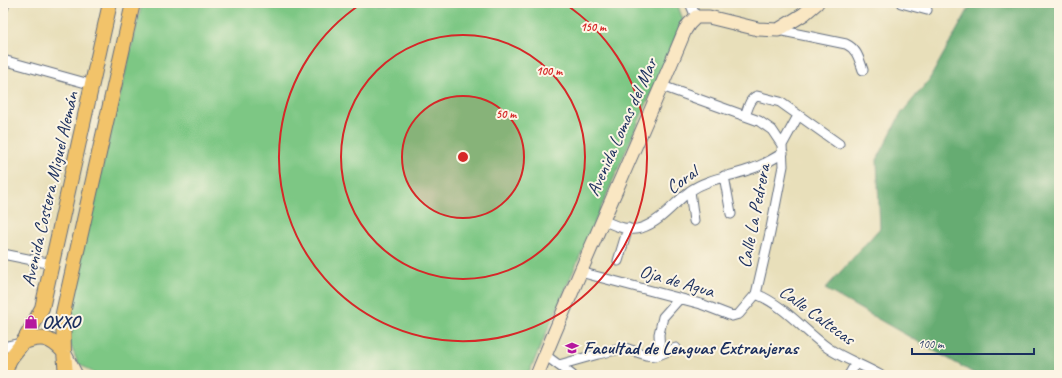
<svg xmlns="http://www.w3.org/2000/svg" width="1062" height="378" viewBox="0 0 1062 378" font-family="Caveat,sans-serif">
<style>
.green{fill:#7dc784;stroke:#4c7b71}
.forest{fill:#66ac72;stroke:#406e68}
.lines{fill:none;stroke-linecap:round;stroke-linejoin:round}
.minor-casing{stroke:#636d7e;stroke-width:11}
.secondary-casing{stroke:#636d7e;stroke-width:15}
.primary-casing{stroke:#636d7e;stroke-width:16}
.minor{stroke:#fff;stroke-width:9}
.secondary{stroke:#fae7c3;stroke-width:13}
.primary{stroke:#f2c36a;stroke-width:14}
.ring{fill:none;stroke:#d62828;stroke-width:2}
.labels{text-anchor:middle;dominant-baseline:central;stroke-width:4;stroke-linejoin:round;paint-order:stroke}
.street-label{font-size:19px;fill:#1b2f5e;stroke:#fcf5e5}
.poi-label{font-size:19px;font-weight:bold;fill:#1b2f5e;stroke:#fcf5e5;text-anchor:start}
.centre{fill:#d62828;stroke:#fcf5e5;stroke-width:2}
.ring-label{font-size:12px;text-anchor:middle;font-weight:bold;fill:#d62828;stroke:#fcf5e5;stroke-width:4;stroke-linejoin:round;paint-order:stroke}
</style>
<rect width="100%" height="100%" fill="#fcf5e5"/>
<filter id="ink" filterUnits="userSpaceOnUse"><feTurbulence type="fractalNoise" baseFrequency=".025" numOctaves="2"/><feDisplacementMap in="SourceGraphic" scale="8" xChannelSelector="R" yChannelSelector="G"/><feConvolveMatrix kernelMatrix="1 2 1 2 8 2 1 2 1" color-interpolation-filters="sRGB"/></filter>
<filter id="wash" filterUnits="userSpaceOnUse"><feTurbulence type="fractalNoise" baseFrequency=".012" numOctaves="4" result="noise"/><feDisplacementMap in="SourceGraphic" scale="16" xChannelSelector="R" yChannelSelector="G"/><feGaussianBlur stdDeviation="0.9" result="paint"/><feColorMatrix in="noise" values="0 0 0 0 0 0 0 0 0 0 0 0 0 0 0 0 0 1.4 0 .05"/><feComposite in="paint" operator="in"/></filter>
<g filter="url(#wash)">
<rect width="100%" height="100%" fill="#e8dfba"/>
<path class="green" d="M142,3H677L683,20L528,375H97L78,363L65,332L69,304Z"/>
<path class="forest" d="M972,3H1059V375H977L825,289L880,228L877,160L900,115L929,80Z"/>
</g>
<g filter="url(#ink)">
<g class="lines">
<g class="minor-casing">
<path id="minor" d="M690,3L696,17
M901,3L927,10
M3,9L5,3
M778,30L846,44C857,49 859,59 863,70
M3,60L93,85
M745,116C748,109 749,99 757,96L780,102L839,144
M782,145L798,116
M724,176L731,214
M690,191L694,221
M602,220C614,225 628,232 641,228C661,222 674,203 690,191C707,179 728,177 748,170C761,166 772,160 783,153
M3,254L52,264
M618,261L628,228
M580,272L701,304L732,316L739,314L756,294L770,233L783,166L782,145L772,130L759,121L662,86
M756,294C784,305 803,330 828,348C844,359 863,365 880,375
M3,347L22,343
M660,354L659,334L663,317L679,299
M545,355L572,375
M559,365L598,354L625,348L646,355L656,356L676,348
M849,375L856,363"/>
</g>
<g class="secondary-casing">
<path id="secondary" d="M65,354L76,375
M537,375C584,259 637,146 685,30L689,24L696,17H709L758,29L778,30L804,14L817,3"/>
</g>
<g class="primary-casing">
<path id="primary" d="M22,343C41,335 50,337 64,352
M6,375C6,359 15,354 23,342C30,331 36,319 42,308L110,3
M66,375L64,352L63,313L133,3"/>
</g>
<use href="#minor" class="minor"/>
<use href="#secondary" class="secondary"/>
<use href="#primary" class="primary"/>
</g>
</g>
<circle cx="463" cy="157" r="61" fill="#d62828" fill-opacity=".12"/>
<g class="ring">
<circle cx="463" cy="157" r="61"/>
<circle cx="463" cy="157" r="122"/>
<path d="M565 4A184 184 0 1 1 361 4"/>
</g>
<defs>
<g id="shop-bare" transform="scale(1.08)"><path d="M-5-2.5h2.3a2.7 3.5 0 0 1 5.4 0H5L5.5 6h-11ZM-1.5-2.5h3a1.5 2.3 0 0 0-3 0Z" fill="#b5179e" stroke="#fcf5e5" stroke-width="2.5" paint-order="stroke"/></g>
<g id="school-bare" transform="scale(1.08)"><path d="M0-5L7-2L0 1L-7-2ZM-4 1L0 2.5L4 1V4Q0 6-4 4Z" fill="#b5179e" stroke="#fcf5e5" stroke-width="2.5" paint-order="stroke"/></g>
</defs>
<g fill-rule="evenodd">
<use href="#shop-bare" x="31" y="322"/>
<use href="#school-bare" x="572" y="348"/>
</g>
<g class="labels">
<g class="street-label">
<text transform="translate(622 127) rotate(-66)">Avenida Lomas del Mar</text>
<text transform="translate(682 180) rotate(-35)">Coral</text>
<text transform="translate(50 189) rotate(-77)">Avenida Costera Miguel Alemán</text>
<text transform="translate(754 216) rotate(-79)">Calle La Pedrera</text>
<text transform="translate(677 281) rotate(16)">Oja de Agua</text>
<text transform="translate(817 315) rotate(36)">Calle Caltecas</text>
</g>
<g class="poi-label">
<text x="42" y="322">OXXO</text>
<text x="583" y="348">Facultad de Lenguas Extranjeras</text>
</g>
</g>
<circle cx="463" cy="157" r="6" class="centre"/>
<g class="ring-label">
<text x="593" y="31">150 m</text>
<text x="549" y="75">100 m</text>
<text x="506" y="118">50 m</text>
</g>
<rect width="1062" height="378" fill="none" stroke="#fcf5e5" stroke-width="16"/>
<path d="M912 348v6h122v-6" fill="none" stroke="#1b2f5e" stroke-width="2"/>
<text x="918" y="348" font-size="12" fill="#1b2f5e" stroke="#fcf5e5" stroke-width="3" paint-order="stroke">100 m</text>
</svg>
